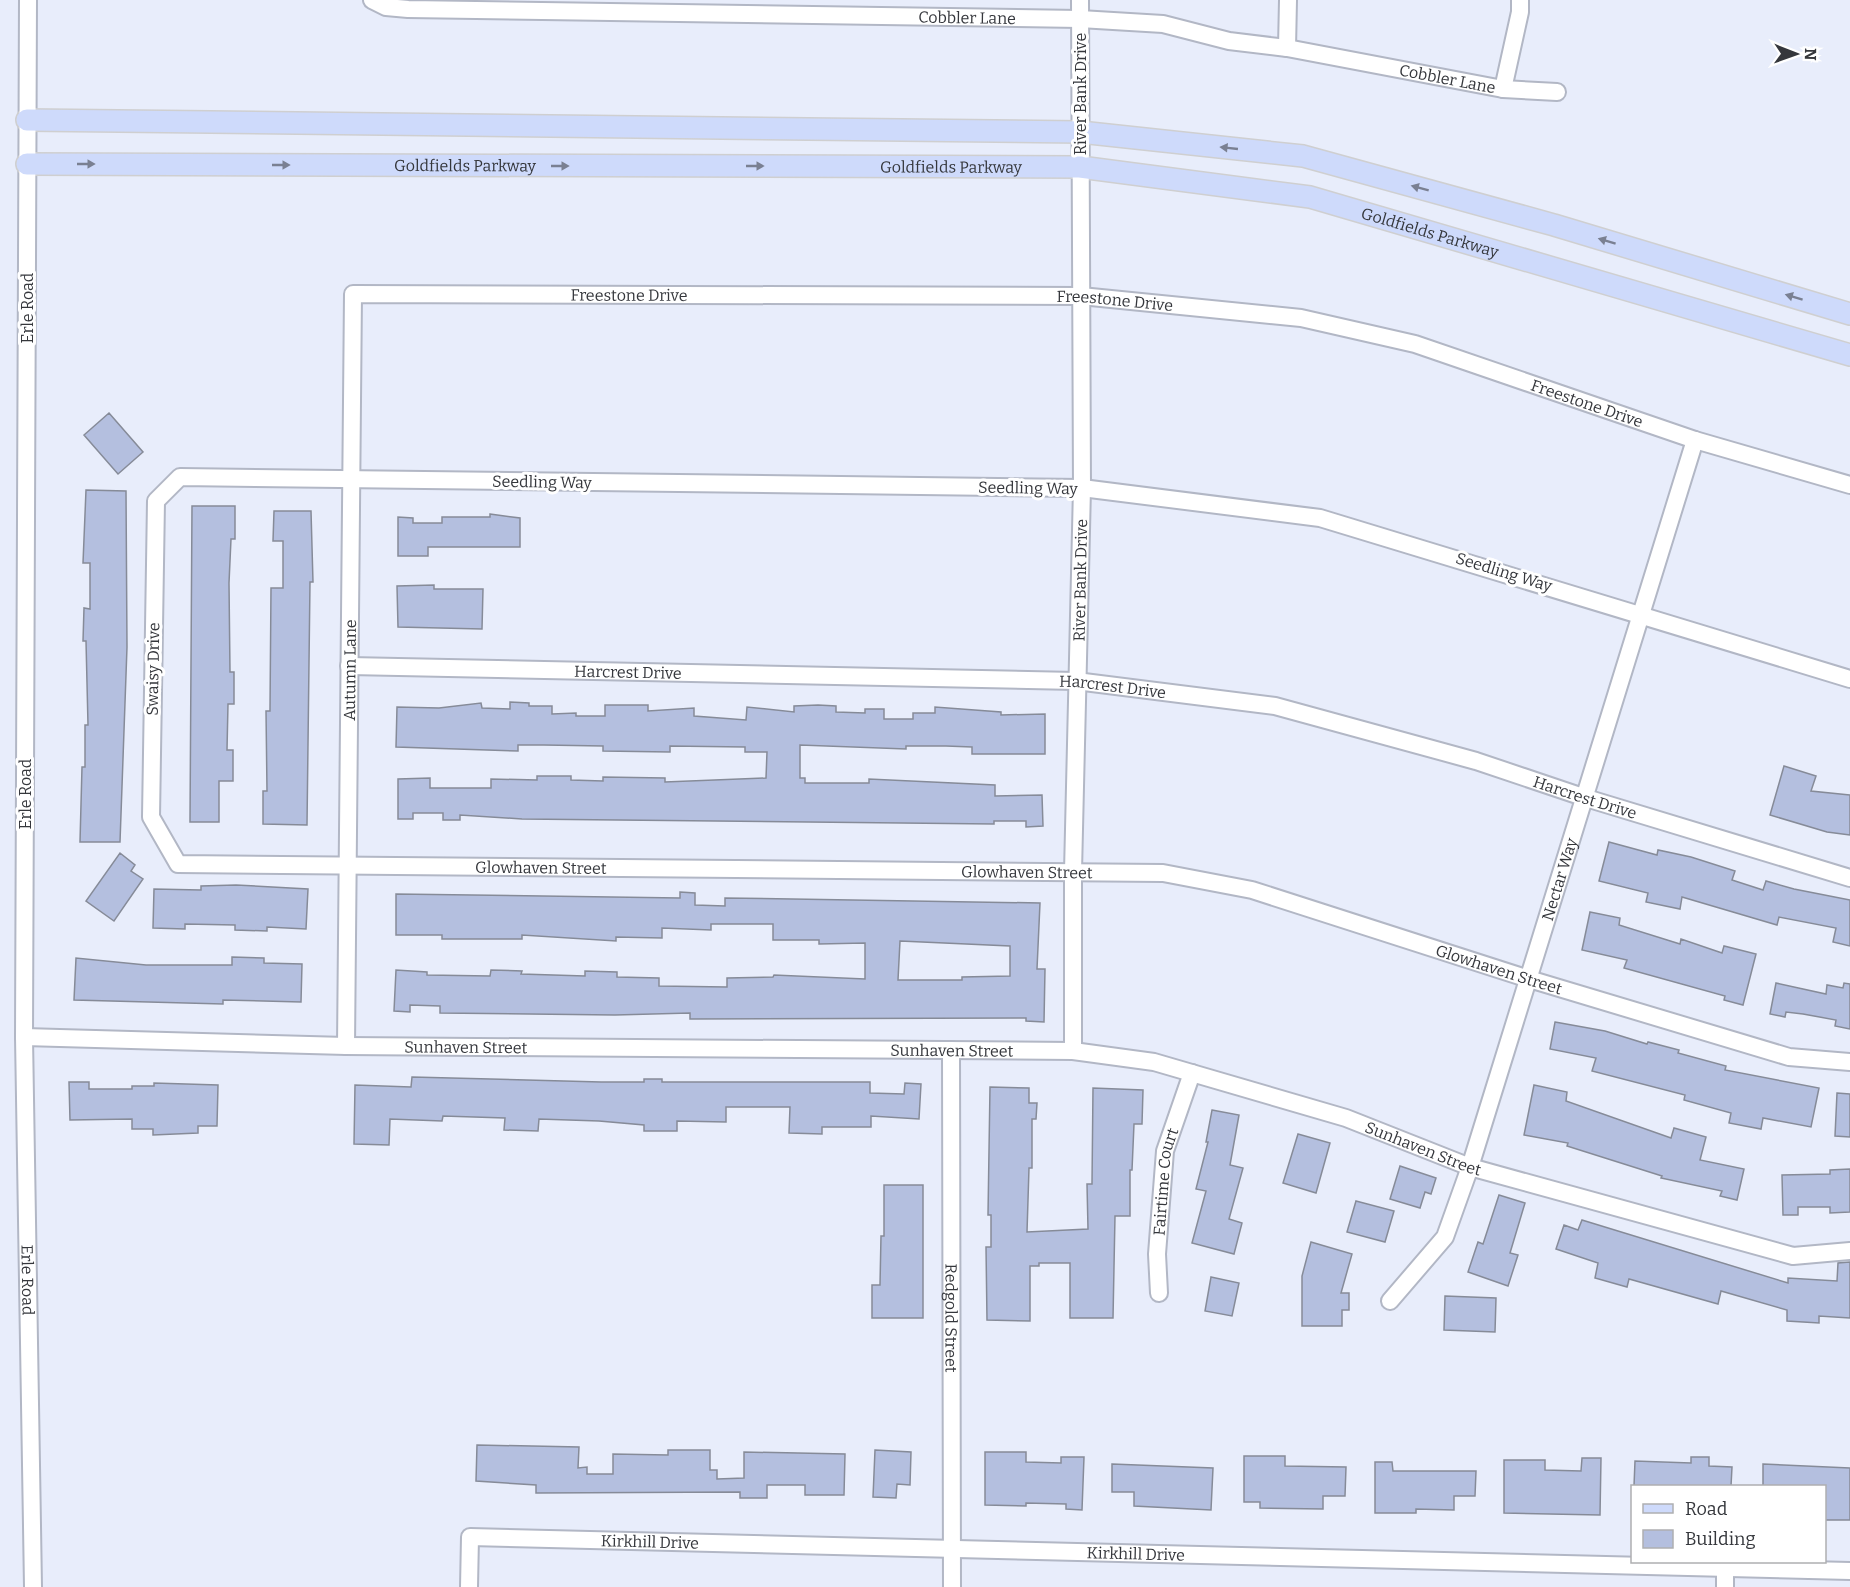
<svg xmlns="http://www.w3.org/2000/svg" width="1850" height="1587" viewBox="0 0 1850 1587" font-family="Bitter,serif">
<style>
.building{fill:#b4bfdf;stroke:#868b98;stroke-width:1.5;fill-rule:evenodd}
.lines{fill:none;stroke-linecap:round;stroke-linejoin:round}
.minor-casing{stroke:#b2b7c5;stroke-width:20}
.major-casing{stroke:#cfcfd0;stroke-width:24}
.minor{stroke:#fff;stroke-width:16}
.major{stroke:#cedafb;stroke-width:21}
.oneway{fill:#7a8092}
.labels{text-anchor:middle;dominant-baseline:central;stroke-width:6;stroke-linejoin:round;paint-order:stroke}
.street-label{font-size:16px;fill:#35373c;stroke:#fff}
</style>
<rect width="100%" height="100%" fill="#e8edfb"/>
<path class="building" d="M109,413L143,452L118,474L84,435Z
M86,490L126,491L127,647L120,842H80L82,767H85V725H88L86,641H83L84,608L90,609V563H83Z
M192,506H235V539H231L229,583L230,672H234V704H228L227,750H233V781H219V822H190Z
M274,511H311L313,582H310L307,825L263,824V791H267L266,711H270L271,588H283V541H273Z
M490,514L520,518V547H428V556H398V517L413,518V523H442V517H490Z
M434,585V589H483L482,629L398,627L397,586Z
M510,702L529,703V706H552V714L576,713V716H605V705H648V711L694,708V716L746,720L747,707L794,712V706L818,705L836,706V712L865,713V709H884V719H913V713H935V707L1001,712V715L1045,714V754H972V747L946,746H906V749L800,745V778H805V783H869V779L995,785V796L1042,795L1043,826L1026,827V821H994V824L522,819L460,815V820H443V813H413V819H398V779L430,778V788H491V779L537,780V776H571V780L603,781V777L665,778V782L766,778L767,752H745V747L670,746V752L603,751V746L544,745H518V751L396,747L397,707L439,708L481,703L482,708L510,709Z
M1784,766L1816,776L1811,791L1850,795V835L1827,832L1770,815Z
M1609,842L1657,855L1658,850L1691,857L1735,871L1732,880L1763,890L1766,881L1794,889L1850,900V946L1833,942L1836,928L1779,917L1777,925L1682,897L1680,909L1646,902L1648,893L1599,881Z
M120,853L135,865L131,871L143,879L114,921L86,901Z
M236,885L308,889L306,929L267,927V931L235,930V925L185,924V929L153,928L154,889L201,890V886Z
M680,892L695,893V905L725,906V898L1040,903L1037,969H1045L1044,1022L1026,1021V1018L690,1019V1013L615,1015L440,1013V1006L410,1005V1012L394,1011L396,970L427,972V975L490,976L491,970L522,971L521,974L585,976V971L617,972V977L659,978V986L727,987V978L773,977L774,975L865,979V943L819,944V940H773V924H711V930L662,928V938L616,937V941L522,935V939H442V935H396V894L680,898ZM900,941L1010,946V976L962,977V980H898Z
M1590,912L1620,918L1619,925L1680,944L1681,939L1722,953L1724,946L1756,954L1743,1005L1724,1000L1725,996L1624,968L1627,960L1582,950Z
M232,957L264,958V963L302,964L301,1002L223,1000V1004L74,1000L76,958L146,965H232Z
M1776,983L1826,994L1827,985L1843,988L1844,983L1850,984V1029L1835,1026L1836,1020L1803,1014L1786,1012L1785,1017L1770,1014Z
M1555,1022L1605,1031L1647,1044L1648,1042L1679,1050L1678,1053L1726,1066L1725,1070L1819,1088L1811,1127L1763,1118L1761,1129L1729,1123L1731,1113L1684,1100L1685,1095L1592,1071L1596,1058L1550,1049Z
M412,1077L601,1082H644V1079H662V1082H870V1093L904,1094L905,1083L921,1084L919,1119L871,1116V1127H822V1134L789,1133L790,1107H726V1122L677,1121V1131H644V1125L599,1121L539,1119L538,1131L504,1130L505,1118L443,1116L442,1121L390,1119L389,1145L354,1144L355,1085L411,1087Z
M69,1082H89V1089H132V1086H154V1083L218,1085L217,1126H198V1133L153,1135V1129H132V1119L70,1120Z
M1534,1085L1567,1092L1566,1101L1671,1138L1674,1128L1706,1137L1700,1160L1744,1169L1737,1200L1720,1196L1722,1191L1661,1178L1662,1176L1567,1146L1568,1143L1524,1135Z
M990,1087L1029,1088V1103H1037L1036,1119H1032V1168H1029L1027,1232L1088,1229L1087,1184H1092L1093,1088L1143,1090L1142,1124H1134L1132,1170H1130V1216H1115L1113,1318H1070V1263H1039V1266H1030V1321L987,1320L986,1247H991V1215H988Z
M1837,1093L1850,1094V1137L1835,1136Z
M1212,1110L1239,1115L1230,1165L1243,1168L1229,1219L1242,1223L1234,1254L1192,1243L1206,1191L1196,1189L1208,1142H1206Z
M1298,1134L1330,1143L1316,1193L1283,1183Z
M1400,1166L1436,1178L1431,1194L1425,1192L1420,1208L1390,1199Z
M1850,1169V1212L1830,1213V1207H1798V1215H1783L1782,1175L1830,1174V1170Z
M884,1185H923V1318H872V1285H880L881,1236H884Z
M1499,1195L1525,1203L1510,1253L1518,1255L1508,1286L1468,1272L1478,1242L1483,1244Z
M1356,1201L1394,1211L1385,1242L1347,1232Z
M1582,1220L1788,1283V1278L1837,1281L1838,1263L1850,1262V1318L1819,1316V1323L1787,1321V1310L1721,1291L1718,1304L1629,1279L1627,1287L1595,1278L1598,1263L1556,1249L1564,1225L1578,1230Z
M1311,1242L1352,1254L1341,1293H1349V1310H1342V1326H1302V1276Z
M1211,1277L1239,1283L1232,1316L1205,1311Z
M1445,1296L1496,1298L1495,1332L1444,1330Z
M477,1445L579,1447L578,1468L587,1467V1474H613V1454L668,1455V1450H710V1470H717V1479L744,1478V1452L845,1454L844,1495H805V1485H767V1498H740V1492L536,1493V1485L476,1481Z
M875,1450L911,1452L910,1485L897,1484L896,1498L873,1497Z
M985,1452H1026V1462L1061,1463V1457H1084L1082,1510L1066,1509V1504L1026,1503V1506L985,1505Z
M1244,1456H1285V1466L1346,1467L1345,1496H1323V1509L1260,1508V1502H1244Z
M1691,1457H1709V1466L1732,1467L1731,1486H1634L1635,1461L1691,1463Z
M1582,1458H1601L1600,1515L1504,1513V1460H1545V1470L1581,1471Z
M1375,1462H1392L1393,1471H1476L1475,1496H1454V1510L1416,1509V1513H1375Z
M1112,1464L1213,1468L1211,1510L1134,1506V1492H1112Z
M1763,1464L1850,1468V1520H1824V1486H1763Z"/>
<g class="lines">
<g class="minor-casing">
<g id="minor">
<path id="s1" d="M28,0L24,1037L33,1587"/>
<path id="s2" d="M372,0L386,7L408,9L1080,19L1163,24L1229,41L1287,48L1503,89L1557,92"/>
<path d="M1287,48L1288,0"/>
<path d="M1503,89L1520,12V0"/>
<path id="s3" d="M349,666L1076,681L1275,706L1476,761L1586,798L1850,878"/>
<path id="s4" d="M1850,679L1320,518L1082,488L180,477L156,501L151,817L178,864L1163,873L1252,890L1529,979L1789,1057L1850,1062"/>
<path id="s5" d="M24,1037L346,1046L1073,1051L1154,1062L1346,1118L1470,1167L1793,1256L1850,1251"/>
<path id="s6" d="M346,1046L353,294L1081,296L1301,318L1415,344L1695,440L1850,485"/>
<path id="s7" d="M951,1050L952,1587"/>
<path id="s8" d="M1073,1051V872L1082,488L1080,0"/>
<path id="s9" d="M1159,1293L1157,1254L1165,1151L1192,1073"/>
<path id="s10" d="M1390,1301L1445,1237L1470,1167L1695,440"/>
<path d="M1725,1567V1587"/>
<path id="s11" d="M469,1587L470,1537L1850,1571"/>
</g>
</g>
<g class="major-casing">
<g id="major">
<path d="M27,120L1080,132L1303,156L1554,225L1850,314"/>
<path id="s12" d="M27,164L1080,167L1310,197L1850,355"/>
</g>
</g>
<use href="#minor" class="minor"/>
<use href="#major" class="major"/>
</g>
<defs><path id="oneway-solid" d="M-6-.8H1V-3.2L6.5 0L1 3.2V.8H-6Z" transform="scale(1.5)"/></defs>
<g class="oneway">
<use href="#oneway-solid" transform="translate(1229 148) rotate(-174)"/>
<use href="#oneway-solid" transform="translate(86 164)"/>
<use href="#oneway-solid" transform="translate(281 165)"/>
<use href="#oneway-solid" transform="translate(560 166)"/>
<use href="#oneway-solid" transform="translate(755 166)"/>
<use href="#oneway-solid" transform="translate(1420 188) rotate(-165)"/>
<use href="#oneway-solid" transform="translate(1607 241) rotate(-163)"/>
<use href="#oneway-solid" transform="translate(1794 297) rotate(-163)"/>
</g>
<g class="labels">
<g class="street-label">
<text stroke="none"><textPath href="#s2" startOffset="597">Cobbler Lane</textPath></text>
<text stroke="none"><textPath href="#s2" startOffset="1083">Cobbler Lane</textPath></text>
<text transform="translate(1080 94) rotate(-90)">River Bank Drive</text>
<text stroke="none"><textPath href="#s12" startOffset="438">Goldfields Parkway</textPath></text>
<text stroke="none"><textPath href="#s12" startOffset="924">Goldfields Parkway</textPath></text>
<text stroke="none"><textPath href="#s12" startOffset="1410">Goldfields Parkway</textPath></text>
<text stroke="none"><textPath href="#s6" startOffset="1028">Freestone Drive</textPath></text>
<text stroke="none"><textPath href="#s6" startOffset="1514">Freestone Drive</textPath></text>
<text transform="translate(27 308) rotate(-90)">Erle Road</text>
<text stroke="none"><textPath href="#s6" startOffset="2000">Freestone Drive</textPath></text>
<text transform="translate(542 482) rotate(1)">Seedling Way</text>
<text transform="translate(1028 488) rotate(1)">Seedling Way</text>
<text transform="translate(1504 572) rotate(17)">Seedling Way</text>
<text stroke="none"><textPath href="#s8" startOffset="471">River Bank Drive</textPath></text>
<text transform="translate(153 669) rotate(-89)">Swaisy Drive</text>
<text stroke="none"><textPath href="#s6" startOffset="376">Autumn Lane</textPath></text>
<text stroke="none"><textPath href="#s3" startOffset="279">Harcrest Drive</textPath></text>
<text stroke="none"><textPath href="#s3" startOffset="764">Harcrest Drive</textPath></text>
<text transform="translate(25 794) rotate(-90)">Erle Road</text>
<text stroke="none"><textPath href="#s3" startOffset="1251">Harcrest Drive</textPath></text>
<text stroke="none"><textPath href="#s4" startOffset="2463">Glowhaven Street</textPath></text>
<text stroke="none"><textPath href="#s4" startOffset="2949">Glowhaven Street</textPath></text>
<text stroke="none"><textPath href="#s10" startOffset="460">Nectar Way</textPath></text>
<text stroke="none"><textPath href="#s4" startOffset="3435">Glowhaven Street</textPath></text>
<text stroke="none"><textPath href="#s5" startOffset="442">Sunhaven Street</textPath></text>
<text stroke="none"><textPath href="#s5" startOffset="928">Sunhaven Street</textPath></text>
<text stroke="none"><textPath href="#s5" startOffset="1414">Sunhaven Street</textPath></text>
<text stroke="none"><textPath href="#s9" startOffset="112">Fairtime Court</textPath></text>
<text stroke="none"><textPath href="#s1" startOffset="1280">Erle Road</textPath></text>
<text stroke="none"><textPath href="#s7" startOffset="268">Redgold Street</textPath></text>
<text stroke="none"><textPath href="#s11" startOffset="230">Kirkhill Drive</textPath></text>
<text stroke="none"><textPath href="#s11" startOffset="716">Kirkhill Drive</textPath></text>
</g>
</g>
<rect x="1631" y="1485" width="195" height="78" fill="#ffffff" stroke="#aeafb1" stroke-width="1.5"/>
<rect x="1643" y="1504" width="30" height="9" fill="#cedafb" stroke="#aeafb1" stroke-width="1.5"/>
<text x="1685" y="1515" font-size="18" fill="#35373c">Road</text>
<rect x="1643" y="1530" width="30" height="18" fill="#b4bfdf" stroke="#aeafb1" stroke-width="1.5"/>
<text x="1685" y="1545" font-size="18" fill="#35373c">Building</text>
<g transform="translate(1796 54) rotate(91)" stroke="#ffffff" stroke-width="4.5" paint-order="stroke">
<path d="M0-4.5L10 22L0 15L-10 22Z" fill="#35373c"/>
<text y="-9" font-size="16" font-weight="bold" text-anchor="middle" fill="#35373c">N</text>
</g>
</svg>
